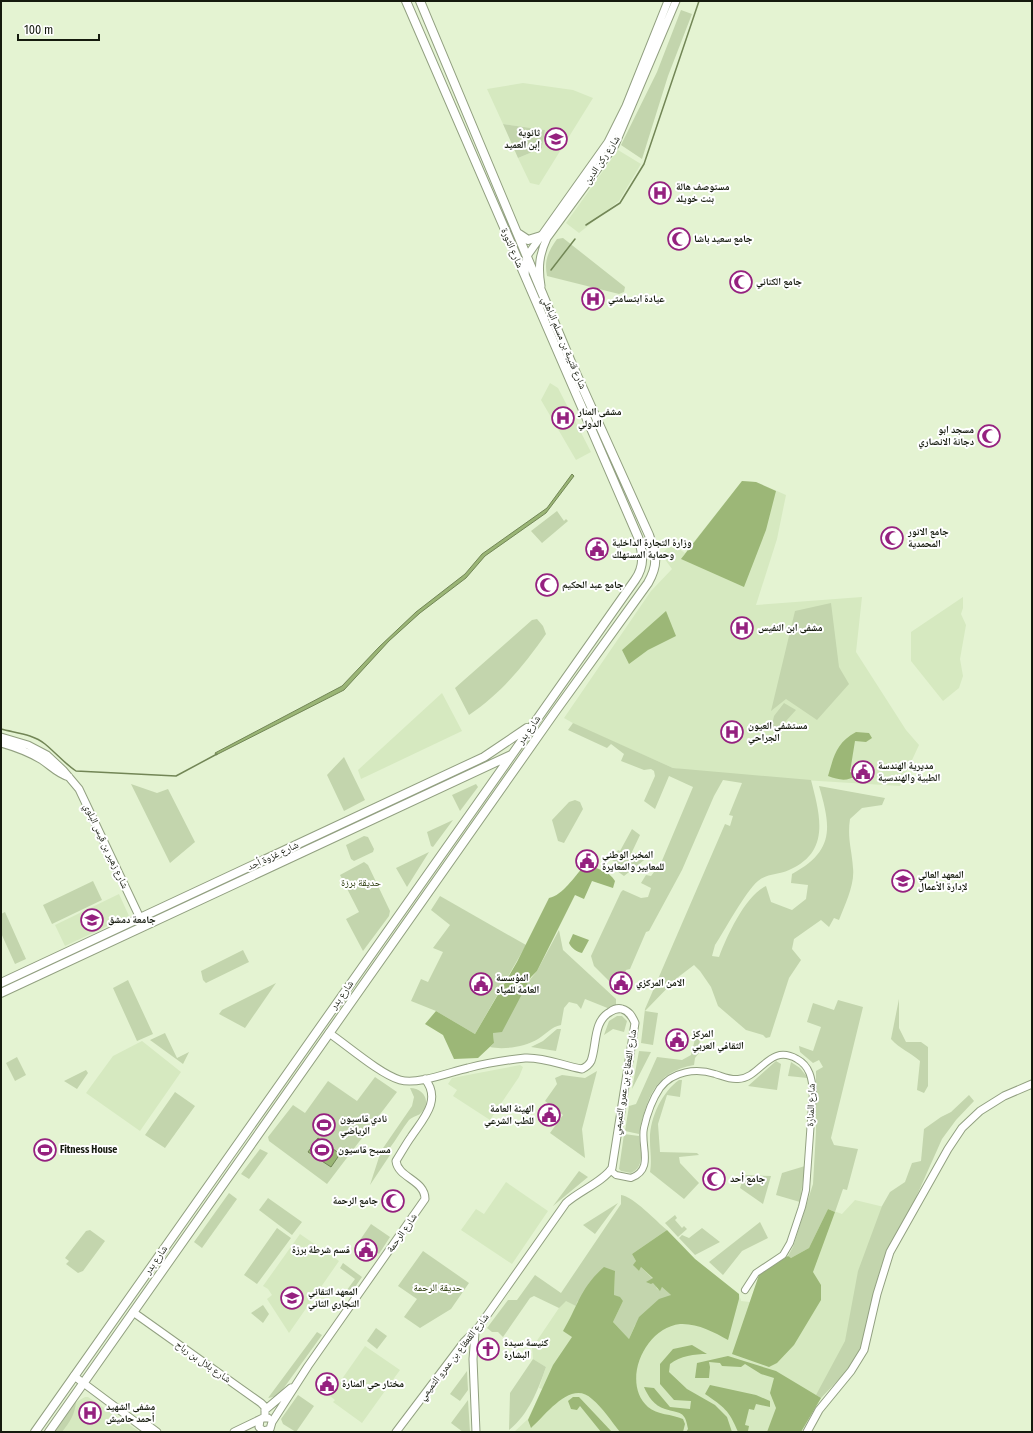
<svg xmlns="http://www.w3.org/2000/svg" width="1033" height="1433" viewBox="0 0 1033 1433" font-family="'Fira Sans Condensed','Noto Naskh Arabic',sans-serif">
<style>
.built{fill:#d6e9c0}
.green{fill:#c3d5ad}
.forest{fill:#9cb777}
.water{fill:#9ab575;stroke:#728656}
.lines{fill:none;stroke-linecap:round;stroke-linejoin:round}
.stream{stroke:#728656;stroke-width:1.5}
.tertiary-casing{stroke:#92a081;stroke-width:8}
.secondary-casing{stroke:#92a081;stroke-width:9}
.primary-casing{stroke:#92a081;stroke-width:10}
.tertiary{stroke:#fff;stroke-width:6}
.secondary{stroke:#fff;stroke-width:7}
.primary{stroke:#fff;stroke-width:8}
.labels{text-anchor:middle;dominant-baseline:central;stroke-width:4;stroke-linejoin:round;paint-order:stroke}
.poi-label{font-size:10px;font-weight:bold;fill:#151a0e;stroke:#fff;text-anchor:start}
.street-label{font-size:10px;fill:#151a0e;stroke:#fff}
.park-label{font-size:10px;fill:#233303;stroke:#fff}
</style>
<rect width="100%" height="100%" fill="#e4f3d2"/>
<path class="built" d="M523,83L573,90L593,98L539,185L530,183L518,158L542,148L545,130L503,124L487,89Z
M618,150L641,164L619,201L579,233L566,223Z
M550,383L558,388L591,452L576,460L541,400Z
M742,481L756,482L786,495L777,539L756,605L862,597L856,652L906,730L919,745L900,786L722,775L673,768L578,726L564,718L651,591L672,569L661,554L672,544L685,553Z
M963,597V608L961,614L966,625L960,659L963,676L959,688L943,701L911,661V632Z
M442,693L462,731L361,779L358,770Z
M119,894L129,916L65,946L55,925Z
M142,1041L181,1072L140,1131L86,1093L113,1056Z
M520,1065L523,1067L519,1077L490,1120L453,1096L457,1090L448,1084L452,1078Z
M506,1182L548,1211L512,1264L461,1230L476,1209L484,1214Z
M855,1200L909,1213L882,1263L857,1360L821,1398L801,1432H514L528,1419L542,1389L539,1388L546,1367L533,1359L532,1348L563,1302L566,1300L637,1205L680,1243L695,1259L739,1294L741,1301L750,1302L759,1275L788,1256L793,1247L828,1209L842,1214Z
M300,1234L339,1261L289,1333L267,1299L272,1295L268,1289L263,1286Z
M365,1346L400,1370L362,1423L333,1402L335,1400L330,1396Z
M85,1397H88L140,1432H55L76,1402Z"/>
<path class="green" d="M681,10L692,14L668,76L642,159L621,145L657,72Z
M503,124L545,130L542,148L518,158Z
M563,238L625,287L624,292L619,294L547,276C544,260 548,252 557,239Z
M557,511L564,521L566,519L568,521L542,543L531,531Z
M831,603L839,667L849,684L817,720L786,699L771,711L795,611Z
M537,619L543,626L546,634C524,665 501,694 469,715L455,688L532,620Z
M784,703L796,710L776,732L772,725L774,716Z
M573,723L673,768L811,780C820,815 831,852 789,870C778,875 768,873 758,881C745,892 725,930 715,945L712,956L719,957C727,936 745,896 766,886L771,902L792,910L806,899L808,885L791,883L792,874C835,851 831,827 819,786L885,798L882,805L862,808L850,819C847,838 852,850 853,868C855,884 845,905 839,920L834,918L829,927L821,920L794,939L792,949L801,960L789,978L770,1037L766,1038L763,1035L746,1030L718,1006L711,987L700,971L694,965L677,978L645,1011L658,1013L653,1045L641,1043L645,1009L725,824L730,826L733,816L729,815L742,783L723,780L714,796L682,870L649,931L646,932L630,969L626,970L622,981L617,980L613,985L594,966L591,956L621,892L623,890L641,898L648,897L651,888L641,883L646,875L651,876L661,863L693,787L669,776L655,809L644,801L655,776L654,771L651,769L644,770L621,761L624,754L611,744L607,748L568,730Z
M344,757L365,800L344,811L327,775Z
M131,784L157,793L168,789L195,842L170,863Z
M476,784L478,787L460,811L452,795Z
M575,800L580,802L583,809L564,843L558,841L552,820L569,802Z
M453,820L433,847L431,846L427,832Z
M632,829L640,835L632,852L648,857L624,876L617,871L620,865L612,860L618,850L620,851Z
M364,836L368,837L374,849L373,852L354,861L351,859L346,845Z
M429,852L407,887L396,868Z
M364,862L368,865L390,911L389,916L363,951L346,919L359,912L340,875Z
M93,881L102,900L52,924L43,905Z
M440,896L526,945L475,1034L436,1011L411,1001L421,979L428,982L443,952L433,948L450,925L431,910Z
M5,912L26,959L15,964L1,933V914Z
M559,930L563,950L616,999V1006L610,1009L585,999L581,1009L577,1004L569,1002L564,1008L561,1025C551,1027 546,1034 538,1039C525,1047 503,1050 490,1047L494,1043L493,1033L532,977L537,971Z
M243,950L249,962L206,983L203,980L201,971Z
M128,980L153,1034L137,1041L113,988Z
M276,983L245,1028L219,1014L222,1010Z
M899,999V1028L906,1042H921L928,1047V1086L924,1093L917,1090L920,1061C910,1052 900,1049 891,1039Z
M838,1000L863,1007L831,1138L834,1145L858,1149L847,1190L843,1189L835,1212L828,1209L809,1248L791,1258L788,1256L793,1247L813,1184L816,1131V1071L823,1067L819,1060L813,1063L800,1052L799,1046L813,1051L821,1027L807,1022L813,1003L834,1010Z
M617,1016H622L627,1021L624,1032L613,1029L604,1035L609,1021Z
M557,1029H561L556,1051L531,1047L543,1041Z
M165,1033L177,1058L189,1052L183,1064L150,1040Z
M696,1035L700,1036L699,1053L695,1058L694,1065C654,1072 647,1098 639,1134L625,1131L629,1106L636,1104L657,1057L682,1060L691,1055Z
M639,1051L651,1052L632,1089Z
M17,1057L26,1075L15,1081L6,1063Z
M776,1061L781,1064L777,1090L748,1086Z
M791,1062L800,1068L808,1078L788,1076Z
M86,1070L88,1073L77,1089L64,1081Z
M597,1071L582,1129L585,1158L550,1133L563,1115L545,1101L557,1084L555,1078L562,1075L585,1078Z
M375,1077L397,1092L327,1184L269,1141L268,1137L293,1105L305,1113L328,1081L357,1101Z
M679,1080H682L680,1097L667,1095L658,1124L660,1152L697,1153L699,1155L679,1157L680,1163L699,1183L684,1199L650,1172C652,1160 650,1152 650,1141C649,1119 662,1092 679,1080Z
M410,1088C422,1088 432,1100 422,1112C419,1116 413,1116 409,1120C402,1129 396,1140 389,1149L392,1152L370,1185L381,1151L412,1106L414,1097Z
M175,1092L195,1106L165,1148L145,1135Z
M969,1095L974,1101L956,1120L942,1139L909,1213L882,1263L875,1287L862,1348L857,1360L821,1398L816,1395L845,1341L858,1271L882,1206L890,1192L905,1182L912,1163L921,1161L924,1129L941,1117L951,1112Z
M624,1134L639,1136C640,1149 646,1166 631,1173L621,1171L619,1169Z
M260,1149L268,1153L249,1179L241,1174Z
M805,1166L800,1202L776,1195L782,1173Z
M579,1171L588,1177L553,1206Z
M744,1175L771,1176L763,1204L740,1188Z
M229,1193L237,1199L202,1248L194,1242Z
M621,1195C633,1196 657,1222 667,1230L632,1254L636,1261L634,1266L639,1271L641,1267L653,1279L657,1289L660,1290L662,1287L671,1295L635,1325L629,1339L613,1322L623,1301L614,1296L615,1271L577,1302L576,1306L566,1301L559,1308L534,1296L530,1298L503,1337L498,1332H492L487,1328L508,1300H517L535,1275L561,1293L621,1204Z
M268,1198L302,1222L292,1235L259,1210Z
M618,1203L595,1234L583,1225Z
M675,1215L677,1218L675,1220L682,1228L684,1226L687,1229L678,1237L665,1223Z
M760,1222L768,1238L742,1251L723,1275L709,1262Z
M371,1224L390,1237L379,1254L360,1240Z
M277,1228L291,1238L257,1284L244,1275Z
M702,1228L720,1242L695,1255L679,1238L682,1235L689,1238Z
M90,1230L105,1241L83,1271L78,1273L66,1264L69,1261L65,1258L86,1231Z
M423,1251L469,1283L451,1309L420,1328L404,1317L417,1299L398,1286Z
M343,1263L362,1277L348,1297L344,1294L355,1279L340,1268Z
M263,1305L269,1314L263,1323L251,1313Z
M376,1328L387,1336L377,1349L367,1341Z
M317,1332L322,1335L278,1396L268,1398Z
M533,1359L546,1367C538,1390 529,1414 509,1430L510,1393Z
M467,1371L468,1390L460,1401L450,1394Z
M298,1395L314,1406L296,1432L283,1424L281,1419Z
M468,1400L470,1432H463L451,1423Z
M76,1402C75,1414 70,1422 62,1432H55Z"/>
<path class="forest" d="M742,481L756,482L776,491L766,530L744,587L681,559Z
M666,611L676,636L648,650L629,664L622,650Z
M856,732L869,733L872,738L866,742L855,741L850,772L857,775C847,782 839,780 828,776C834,756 836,743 856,732Z
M584,866C596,867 609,871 615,881L613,888L592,881L584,899L575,895L537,971L531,977L502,1032L493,1033L494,1043L478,1058L454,1059L443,1035L425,1024L436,1011L475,1034L517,962L549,898C563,895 574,877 584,866Z
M573,934L589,940L582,953C577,952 571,948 569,943Z
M828,1209L835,1212L813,1272L821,1285V1300L794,1345L777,1363L769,1367L732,1354L759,1275L788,1256L791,1258L809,1248Z
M667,1230L695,1259L739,1294V1299L728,1340C714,1332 697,1323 680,1324C644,1328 621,1383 648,1407C657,1415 672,1414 683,1419L685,1424L683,1432H620C611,1421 603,1408 592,1399C571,1379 546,1415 531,1428L528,1420L553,1365L572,1337L563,1331C578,1306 580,1288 604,1267L615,1271L614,1295L620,1297L623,1301L613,1322L629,1339L639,1317L659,1299L671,1295L662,1287L660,1291L653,1283L651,1284L646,1282L653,1278L641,1267L639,1271L633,1265L636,1261L632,1254Z
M692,1345L707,1354C695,1354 680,1356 670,1364L669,1372L687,1389L715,1405L727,1417L732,1432H686L688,1429C685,1410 680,1414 665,1409C654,1406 648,1396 644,1387L654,1388L670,1407L690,1409L691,1401L674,1400L660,1384V1364L673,1349Z
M728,1356L776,1371L821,1398L801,1432H767L776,1408L770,1393L774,1378L761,1374L745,1364L741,1367L722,1366L720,1363L709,1362L710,1367L709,1378H695L697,1363Z
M710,1385L756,1395L770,1401V1407L756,1404L754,1410L749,1409L745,1425L749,1426L748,1431L753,1432H738C729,1410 724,1407 705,1394Z
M573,1397H579L612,1432H601L580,1406L577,1410L571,1409L568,1401Z"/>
<path class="water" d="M572,474L574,476L546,513L485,556L466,578L420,613L389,641L344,690L216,755L215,753L342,686L379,647L416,612L465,574L482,554L547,508Z
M318,1138L340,1154L331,1167L308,1152Z"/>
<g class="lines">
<path class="stream" d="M586,225L620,203L644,164L699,1
M551,270L575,239
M1,729C16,733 33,734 45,744C56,753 64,763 76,771L176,776L217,754"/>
<g class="tertiary-casing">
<path id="tertiary" d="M610,1170L616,1175L631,1178C655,1169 640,1146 644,1128C647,1114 652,1100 660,1088C673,1071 696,1068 715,1074C722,1076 730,1080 738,1079C761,1078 769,1043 797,1059C810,1066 812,1079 813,1092L806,1190L802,1207L790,1243L783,1255L756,1273L745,1290"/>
</g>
<g class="secondary-casing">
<path id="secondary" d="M525,274L527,256L608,142L626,106L668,1
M541,286C538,268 539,255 547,238L615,145L676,1
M1,737L28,745L47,755L63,770L79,789L140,918
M1,743C15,747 29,752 42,760C51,766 58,774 69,777
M329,1033C348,1046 380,1074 400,1080C418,1085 450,1072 468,1068C487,1063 506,1060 525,1058C545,1057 563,1066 582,1069C586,1067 589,1065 591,1061C597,1045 593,1021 610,1012C614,1009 618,1008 622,1009C629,1011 632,1016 635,1023L612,1168C603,1182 579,1191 566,1203L478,1328L464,1342L396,1432
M133,1312L261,1403L265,1407V1417
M475,1333L473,1359L476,1432
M74,1376L149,1432
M265,1410L291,1388
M260,1420L259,1427L263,1431L270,1429L272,1422
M272,1422L308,1366L425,1199C425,1180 398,1178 396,1161C401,1153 406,1144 411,1137C423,1119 442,1100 425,1079
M145,1423L157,1432
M234,1432L263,1418H268
M807,1432L819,1410L851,1371L864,1350L877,1294L890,1252L948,1149L962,1128L980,1111L1004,1096L1032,1084"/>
</g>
<g class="primary-casing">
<path id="primary" d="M519,234L528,240L541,236
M1,983L484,757L527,728
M1,993L511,755
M35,1432L635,580C645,566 643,553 638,537L406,1
M49,1432L555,712L648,583C659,564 656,555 649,535L571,362L420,1"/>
</g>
<use href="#tertiary" class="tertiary"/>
<use href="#secondary" class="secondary"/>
<use href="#primary" class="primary"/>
</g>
<defs>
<g id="school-ring" transform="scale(1.15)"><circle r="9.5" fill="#fff" stroke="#95217f" stroke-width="1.5"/><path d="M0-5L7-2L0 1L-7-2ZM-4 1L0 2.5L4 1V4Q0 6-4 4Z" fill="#95217f"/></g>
<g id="hospital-ring" transform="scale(1.15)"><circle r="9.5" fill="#fff" stroke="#95217f" stroke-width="1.5"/><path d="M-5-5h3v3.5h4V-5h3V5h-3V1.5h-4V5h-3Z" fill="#95217f"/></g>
<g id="mosque-ring" transform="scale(1.15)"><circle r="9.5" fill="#fff" stroke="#95217f" stroke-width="1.5"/><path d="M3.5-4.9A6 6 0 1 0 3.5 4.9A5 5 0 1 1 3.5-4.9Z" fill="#95217f"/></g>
<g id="civic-ring" transform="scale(1.15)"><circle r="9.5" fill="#fff" stroke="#95217f" stroke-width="1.5"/><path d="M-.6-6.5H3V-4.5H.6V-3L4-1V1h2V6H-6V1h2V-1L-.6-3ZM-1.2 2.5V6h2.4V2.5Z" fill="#95217f"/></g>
<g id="university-ring" transform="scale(1.15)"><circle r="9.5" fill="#fff" stroke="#95217f" stroke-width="1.5"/><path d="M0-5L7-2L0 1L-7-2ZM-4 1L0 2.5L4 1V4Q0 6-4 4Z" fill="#95217f"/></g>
<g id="stadium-ring" transform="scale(1.15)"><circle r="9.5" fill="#fff" stroke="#95217f" stroke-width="1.5"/><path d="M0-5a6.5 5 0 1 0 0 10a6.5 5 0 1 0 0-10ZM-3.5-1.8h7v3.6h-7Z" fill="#95217f"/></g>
<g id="church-ring" transform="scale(1.15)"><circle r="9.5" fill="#fff" stroke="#95217f" stroke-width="1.5"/><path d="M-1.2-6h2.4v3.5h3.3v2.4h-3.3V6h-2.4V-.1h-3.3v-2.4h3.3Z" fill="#95217f"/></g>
</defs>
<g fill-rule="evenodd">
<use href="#school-ring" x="556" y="139"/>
<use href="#hospital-ring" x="660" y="193"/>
<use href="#mosque-ring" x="679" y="239"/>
<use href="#mosque-ring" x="741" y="282"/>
<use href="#hospital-ring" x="593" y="299"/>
<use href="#hospital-ring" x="563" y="418"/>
<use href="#mosque-ring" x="989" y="436"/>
<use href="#mosque-ring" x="892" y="538"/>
<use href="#civic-ring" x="597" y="549"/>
<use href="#mosque-ring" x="547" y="585"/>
<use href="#hospital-ring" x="742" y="628"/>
<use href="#hospital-ring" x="732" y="732"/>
<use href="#civic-ring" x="863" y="772"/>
<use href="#civic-ring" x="587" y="861"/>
<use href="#university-ring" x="903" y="881"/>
<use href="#university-ring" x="92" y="920"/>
<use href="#civic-ring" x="621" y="983"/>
<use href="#civic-ring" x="481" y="984"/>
<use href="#civic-ring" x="677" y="1040"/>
<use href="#civic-ring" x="549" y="1115"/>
<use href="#stadium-ring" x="324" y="1125"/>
<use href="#stadium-ring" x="45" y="1150"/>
<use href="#stadium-ring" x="322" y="1150"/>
<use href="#mosque-ring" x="714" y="1179"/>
<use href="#mosque-ring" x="393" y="1201"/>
<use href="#civic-ring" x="366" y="1250"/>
<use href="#university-ring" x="292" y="1298"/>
<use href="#church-ring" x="488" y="1349"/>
<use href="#civic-ring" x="327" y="1384"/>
<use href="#hospital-ring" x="90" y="1413"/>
</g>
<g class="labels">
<g class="poi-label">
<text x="540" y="133" text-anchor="end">ثانوية<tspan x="540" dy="12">إبن العميد</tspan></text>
<text x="676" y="187">مستوصف هالة<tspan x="676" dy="12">بنت خويلد</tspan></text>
<text x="694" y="239">جامع سعيد باشا</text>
<text x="756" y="282">جامع الكناني</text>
<text x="608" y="299">عيادة ابتسامتي</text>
<text x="578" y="412">مشفى المنار<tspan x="578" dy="12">الدولي</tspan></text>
<text x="974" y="430" text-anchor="end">مسجد ابو<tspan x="974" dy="12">دجانة الانصاري</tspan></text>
<text x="908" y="532">جامع الانور<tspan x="908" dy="12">المحمدية</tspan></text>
<text x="612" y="543">وزارة التجارة الداخلية<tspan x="612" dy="12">وحماية المستهلك</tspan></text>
<text x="562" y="585">جامع عبد الحكيم</text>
<text x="758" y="628">مشفى ابن النفيس</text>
<text x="748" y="726">مستشفى العيون<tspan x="748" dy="12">الجراحي</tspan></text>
<text x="878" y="766">مديرية الهندسة<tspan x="878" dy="12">الطبية والهندسية</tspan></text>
<text x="602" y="855">المخبر الوطني<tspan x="602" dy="12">للمعايير والمعايرة</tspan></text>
<text x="918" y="875">المعهد العالي<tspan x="918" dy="12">لإدارة الأعمال</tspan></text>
<text x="108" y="920">جامعة دمشق</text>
<text x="496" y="978">المؤسسة<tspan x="496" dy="12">العامة للمياه</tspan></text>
<text x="636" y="983">الامن المركزي</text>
<text x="692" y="1034">المركز<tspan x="692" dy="12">الثقافي العربي</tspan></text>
<text x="534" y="1109" text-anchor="end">الهيئة العامة<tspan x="534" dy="12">للطب الشرعي</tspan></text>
<text x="340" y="1119">نادي قاسيون<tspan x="340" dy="12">الرياضي</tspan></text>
<text x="60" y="1150">Fitness House</text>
<text x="338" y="1150">مسبح قاسيون</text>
<text x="730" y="1179">جامع أحد</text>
<text x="378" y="1201" text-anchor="end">جامع الرحمة</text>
<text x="350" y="1250" text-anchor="end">قسم شرطة برزة</text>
<text x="308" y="1292">المعهد التقاني<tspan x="308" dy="12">التجاري الثاني</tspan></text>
<text x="504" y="1343">كنيسة سيدة<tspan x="504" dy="12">البشارة</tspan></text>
<text x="342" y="1384">مختار حي المنارة</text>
<text x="106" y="1407">مشفى الشهيد<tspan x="106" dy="12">أحمد حاميش</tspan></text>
</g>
<g class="street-label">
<text transform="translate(602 160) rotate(-56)">شارع ركن الدين</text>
<text transform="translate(512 248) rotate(67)">شارع الثورة</text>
<text transform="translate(564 343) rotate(67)">شارع قتيبة بن مسلم الباهلي</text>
<text transform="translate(529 730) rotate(-55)">شارع بدر</text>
<text transform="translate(106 846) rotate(65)">شارع زهير بن قيس البلوي</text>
<text transform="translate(273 856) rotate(-25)">شارع غزوة أحد</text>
<text transform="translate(342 995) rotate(-55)">شارع بدر</text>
<text transform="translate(625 1082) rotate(-81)">شارع القعقاع بن عمرو التميمي</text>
<text transform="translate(811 1105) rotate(-88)">شارع المنارة</text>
<text transform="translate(402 1233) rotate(-55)">شارع الرحمة</text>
<text transform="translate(156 1260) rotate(-55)">شارع بدر</text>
<text transform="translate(454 1357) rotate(-52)">شارع القعقاع بن عمرو التميمي</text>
<text transform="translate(203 1362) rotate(35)">شارع بلال بن رباح</text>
</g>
<g class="park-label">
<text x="361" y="883">حديقة برزة</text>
<text x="438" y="1288">حديقة الرحمة</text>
</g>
</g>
<rect width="1033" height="1433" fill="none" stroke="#151a0e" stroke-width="4"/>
<path d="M18 34v6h81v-6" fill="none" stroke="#151a0e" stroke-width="2"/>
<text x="24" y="34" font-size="12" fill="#151a0e" stroke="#ffffff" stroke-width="3" paint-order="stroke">100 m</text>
</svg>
